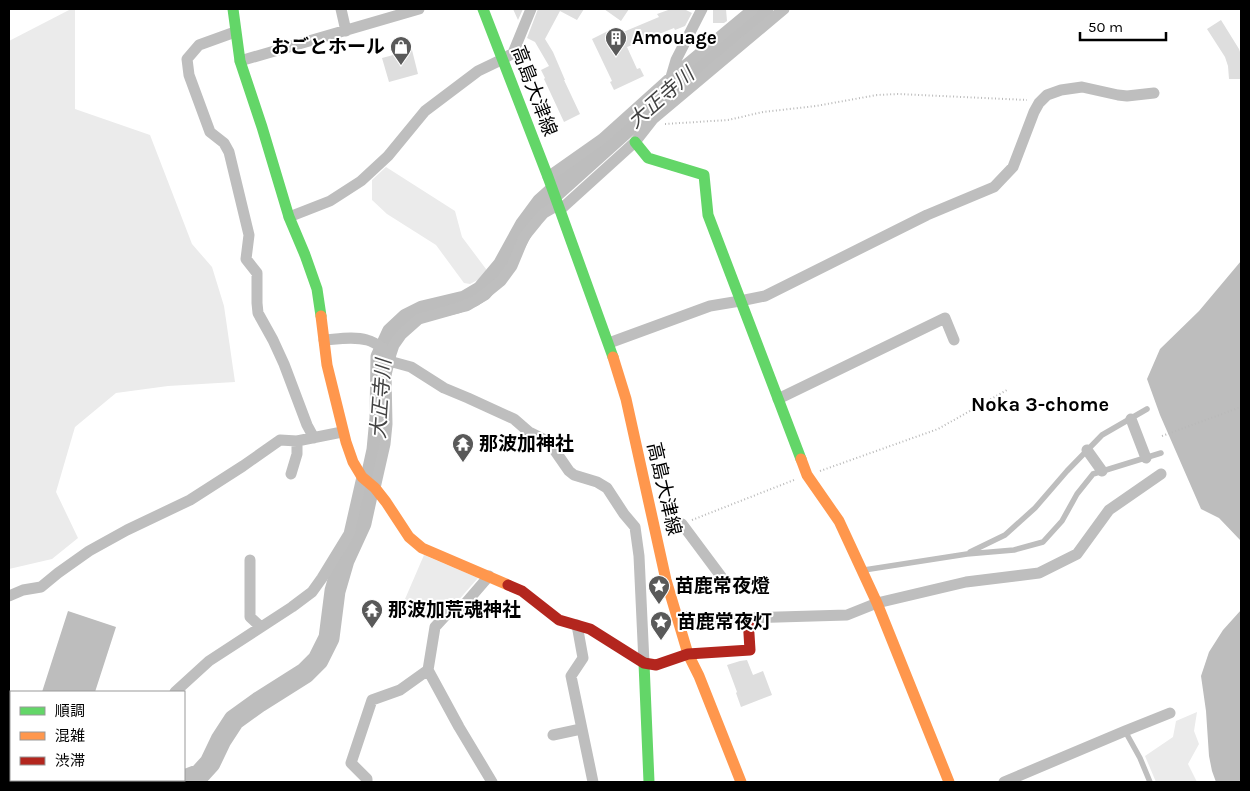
<svg xmlns="http://www.w3.org/2000/svg" width="1250" height="791" viewBox="0 0 1250 791" font-family="Karla,'Noto Sans JP',sans-serif">
<style>
.green{fill:#ebebeb}
.water{fill:#bdbdbd}
.lines{fill:none;stroke-linecap:round;stroke-linejoin:round}
.river{stroke:#bdbdbd;stroke-width:21}
.building{fill:#dedede}
.path{stroke:#b9b9b9;stroke-width:2;stroke-dasharray:1 2.5;stroke-linecap:butt}
.lane{stroke:#bebebe;stroke-width:5.5}
.street{stroke:#bebebe;stroke-width:11}
.fast{stroke:#63d668;stroke-width:11}
.slow{stroke:#ff974d;stroke-width:11}
.jam{stroke:#b3261e;stroke-width:11}
.labels{text-anchor:middle;dominant-baseline:central;stroke-width:4;stroke-linejoin:round;paint-order:stroke}
.poi-label{font-size:19px;font-weight:bold;fill:#000;stroke:#fff;text-anchor:start}
.street-label{font-size:19px;fill:#000;stroke:#fff}
.water-label{font-size:20px;font-style:italic;fill:#424242;stroke:#fff}
.neighbourhood-label{font-size:20px;font-weight:bold;fill:#000;stroke:#fff}
</style>
<rect width="100%" height="100%" fill="#fff"/>
<path class="green" d="M71,9H75V109L150,135L192,244L212,267L224,306L235,382L168,386L116,393L75,427L56,492L78,538L52,559L9,569V41Z
M386,167L455,211L462,237L486,269L487,275L470,284L464,283L436,245L387,214L372,200V180Z
M424,555L478,578L456,603L436,618L402,606Z
M1197,712L1194,731L1199,744L1188,764L1197,782H1156L1145,756L1173,737L1176,721Z"/>
<path class="water" d="M1241,261V541L1219,518L1201,509L1160,415L1147,379L1160,349L1199,311Z
M1241,610V782H1216L1212,771L1209,756L1206,711L1201,676L1209,652L1223,630Z
M68,611L116,627L95,692H42Z"/>
<g class="lines">
<path class="river" d="M9,750H11
M159,780L182,781L200,774L210,763L221,740L234,720L259,702L305,673L318,660L329,638L335,591L344,560L361,523L377,450L380,418L381,357L392,333L407,319L423,311L465,301L482,291L503,266L525,226L542,203L697,64L763,9"/>
</g>
<path class="building" d="M513,9H523L518,20Z
M538,9H584L577,20L560,11L545,39L553,52L565,80H564L580,114L564,122L544,79L545,78L541,70L549,66L535,42L527,38Z
M604,9H629L621,21Z
M671,9H684L692,13L685,26L675,30L674,28L627,47L637,69L640,68L644,76L614,90L610,82L612,81L592,39L616,27L609,38L659,17L657,14Z
M713,9H726L727,21L724,23H713Z
M1221,20L1239,49L1241,55V79H1229L1228,66L1225,57L1207,29Z
M412,50L418,74L389,82L382,58Z
M747,660L753,675L763,671L772,695L741,707L736,693L737,692L727,665L740,661Z"/>
<g class="lines">
<path class="path" d="M665,124L728,120L763,112L816,106L877,95L898,94L1027,100
M1162,436L1241,407
M820,471L938,429L1007,390
M692,520L794,480"/>
<path class="lane" d="M970,552L1005,535L1035,508L1067,471L1102,435L1147,409
M864,570L967,554L1014,550L1043,542L1062,521L1077,494L1093,474L1161,453
M1125,731L1140,758L1150,782"/>
<path class="street" d="M341,9L346,31
M235,32L199,45L187,59L189,75L210,132L224,143L229,152L249,235L246,259L257,273V303L258,313L273,340L284,364L307,425L314,438
M240,61L419,9
M671,77L676,60L702,9
M548,177L602,139L671,77L753,9
M560,210L635,142L653,119L784,9
M289,217L330,201L361,181L388,156L425,111L478,71L503,59L513,53L531,9
M324,340C338,339 354,336 367,340C376,342 383,349 391,354
M609,343L710,306L740,301L765,296L927,215L994,187L1013,167L1034,112L1039,103L1047,95L1061,90L1082,87L1118,95L1127,96L1154,93
M389,361L411,367L444,388L468,398L514,419L529,432L545,440L551,445L569,471L574,475L597,482L607,488L624,514L635,527L639,556L644,663
M778,399L945,318L954,340
M1131,419L1146,458
M1087,450L1102,471
M291,474L297,454V441
M375,488L385,444L387,424L386,375L391,354L394,345L401,335L419,319L458,308L475,301L485,294L501,281L512,266L524,237L537,221L544,213L558,205
M682,524L723,579
M250,560V617L261,627
M9,596L23,590L41,587L58,573L89,551L127,530L190,500L243,466L280,440L297,441L342,432
M677,615L712,622L748,618L847,615L877,603L966,582L1039,573L1077,554L1109,510L1161,474
M577,625L583,658L571,676L593,782
M428,670L459,727L492,782
M175,692L209,661L292,607L312,592L322,578L349,534L362,477
M9,717L11,718
M553,735L581,729
M88,782L91,780
M367,782V779L351,763L372,700L400,690L428,670L435,627L446,615L464,605L489,576
M1004,782L1125,731L1170,713"/>
<path class="fast" d="M233,9L240,61L262,127L289,217L305,255L317,289L321,316
M483,9L548,177L613,357
M635,142L648,158L704,175L708,215L801,459
M644,663L649,782"/>
<path class="slow" d="M321,316L327,365L346,442L353,462L362,477L375,488L386,502L409,537L422,548L508,585
M613,357L626,399L666,580L688,654L699,676L741,782
M801,459L807,475L839,521L877,603L949,782"/>
<path class="jam" d="M508,585L522,591L559,620L590,629L644,663L656,665L688,654L750,650L748,618"/>
</g>
<defs>
<g id="building-pin" transform="scale(1.125)"><path d="M0 17L-7.5 6A9.5 9.5 0 1 1 7.5 6Z" fill="#595959" stroke="#fff"/><path d="M-4-6H4V6H1V3H-1V6H-4ZM-2.5-4.3h1.7v1.8h-1.7ZM.8-4.3h1.7v1.8H.8ZM-2.5-1h1.7V.8h-1.7ZM.8-1h1.7V.8H.8Z" fill="#fff"/></g>
<g id="shop-pin" transform="scale(1.125)"><path d="M0 17L-7.5 6A9.5 9.5 0 1 1 7.5 6Z" fill="#595959" stroke="#fff"/><path d="M-5-2.5h2.3a2.7 3.5 0 0 1 5.4 0H5L5.5 6h-11ZM-1.5-2.5h3a1.5 2.3 0 0 0-3 0Z" fill="#fff"/></g>
<g id="temple-pin" transform="scale(1.125)"><path d="M0 17L-7.5 6A9.5 9.5 0 1 1 7.5 6Z" fill="#595959" stroke="#fff"/><path d="M0-6L5-2H3V0L6.5 2.5H4V6H1.5V3h-3V6H-4V2.5H-6.5L-3 0V-2H-5Z" fill="#fff"/></g>
<g id="sight-pin" transform="scale(1.125)"><path d="M0 17L-7.5 6A9.5 9.5 0 1 1 7.5 6Z" fill="#595959" stroke="#fff"/><path d="M0-6L1.8-2.2L6-1.7L2.9 1.2L3.7 5.4L0 3.3L-3.7 5.4L-2.9 1.2L-6-1.7L-1.8-2.2Z" fill="#fff"/></g>
</defs>
<g fill-rule="evenodd">
<use href="#building-pin" x="616" y="38"/>
<use href="#shop-pin" x="401" y="47"/>
<use href="#temple-pin" x="463" y="444"/>
<use href="#sight-pin" x="659" y="586"/>
<use href="#temple-pin" x="372" y="610"/>
<use href="#sight-pin" x="661" y="622"/>
</g>
<g class="labels">
<g class="poi-label">
<text x="632" y="38">Amouage</text>
<text x="385" y="47" text-anchor="end">おごとホール</text>
<text x="479" y="444">那波加神社</text>
<text x="675" y="586">苗鹿常夜燈</text>
<text x="388" y="610">那波加荒魂神社</text>
<text x="677" y="622">苗鹿常夜灯</text>
</g>
<g class="street-label">
<text transform="translate(534 91) rotate(69)">高島大津線</text>
<text transform="translate(664 489) rotate(77)">高島大津線</text>
</g>
<g class="water-label">
<text transform="translate(661 98) rotate(-41)">大正寺川</text>
<text transform="translate(381 399) rotate(-86)">大正寺川</text>
</g>
<g class="neighbourhood-label">
<text x="1040" y="404">Noka 3-chome</text>
</g>
</g>
<rect width="1250" height="791" fill="none" stroke="#000000" stroke-width="20"/>
<rect x="10" y="691" width="175" height="90" fill="#ffffff" stroke="#999999"/>
<rect x="20" y="707" width="25" height="8" fill="#63d668" stroke="#999999"/>
<text x="55" y="716" font-size="15" fill="#000000">順調</text>
<rect x="20" y="732" width="25" height="8" fill="#ff974d" stroke="#999999"/>
<text x="55" y="741" font-size="15" fill="#000000">混雑</text>
<rect x="20" y="757" width="25" height="8" fill="#b3261e" stroke="#999999"/>
<text x="55" y="766" font-size="15" fill="#000000">渋滞</text>
<path d="M1080 32v8h86v-8" fill="none" stroke="#000000" stroke-width="2.5"/>
<text x="1088" y="32" font-size="15" fill="#000000" stroke="#ffffff" stroke-width="4" paint-order="stroke">50 m</text>
</svg>
